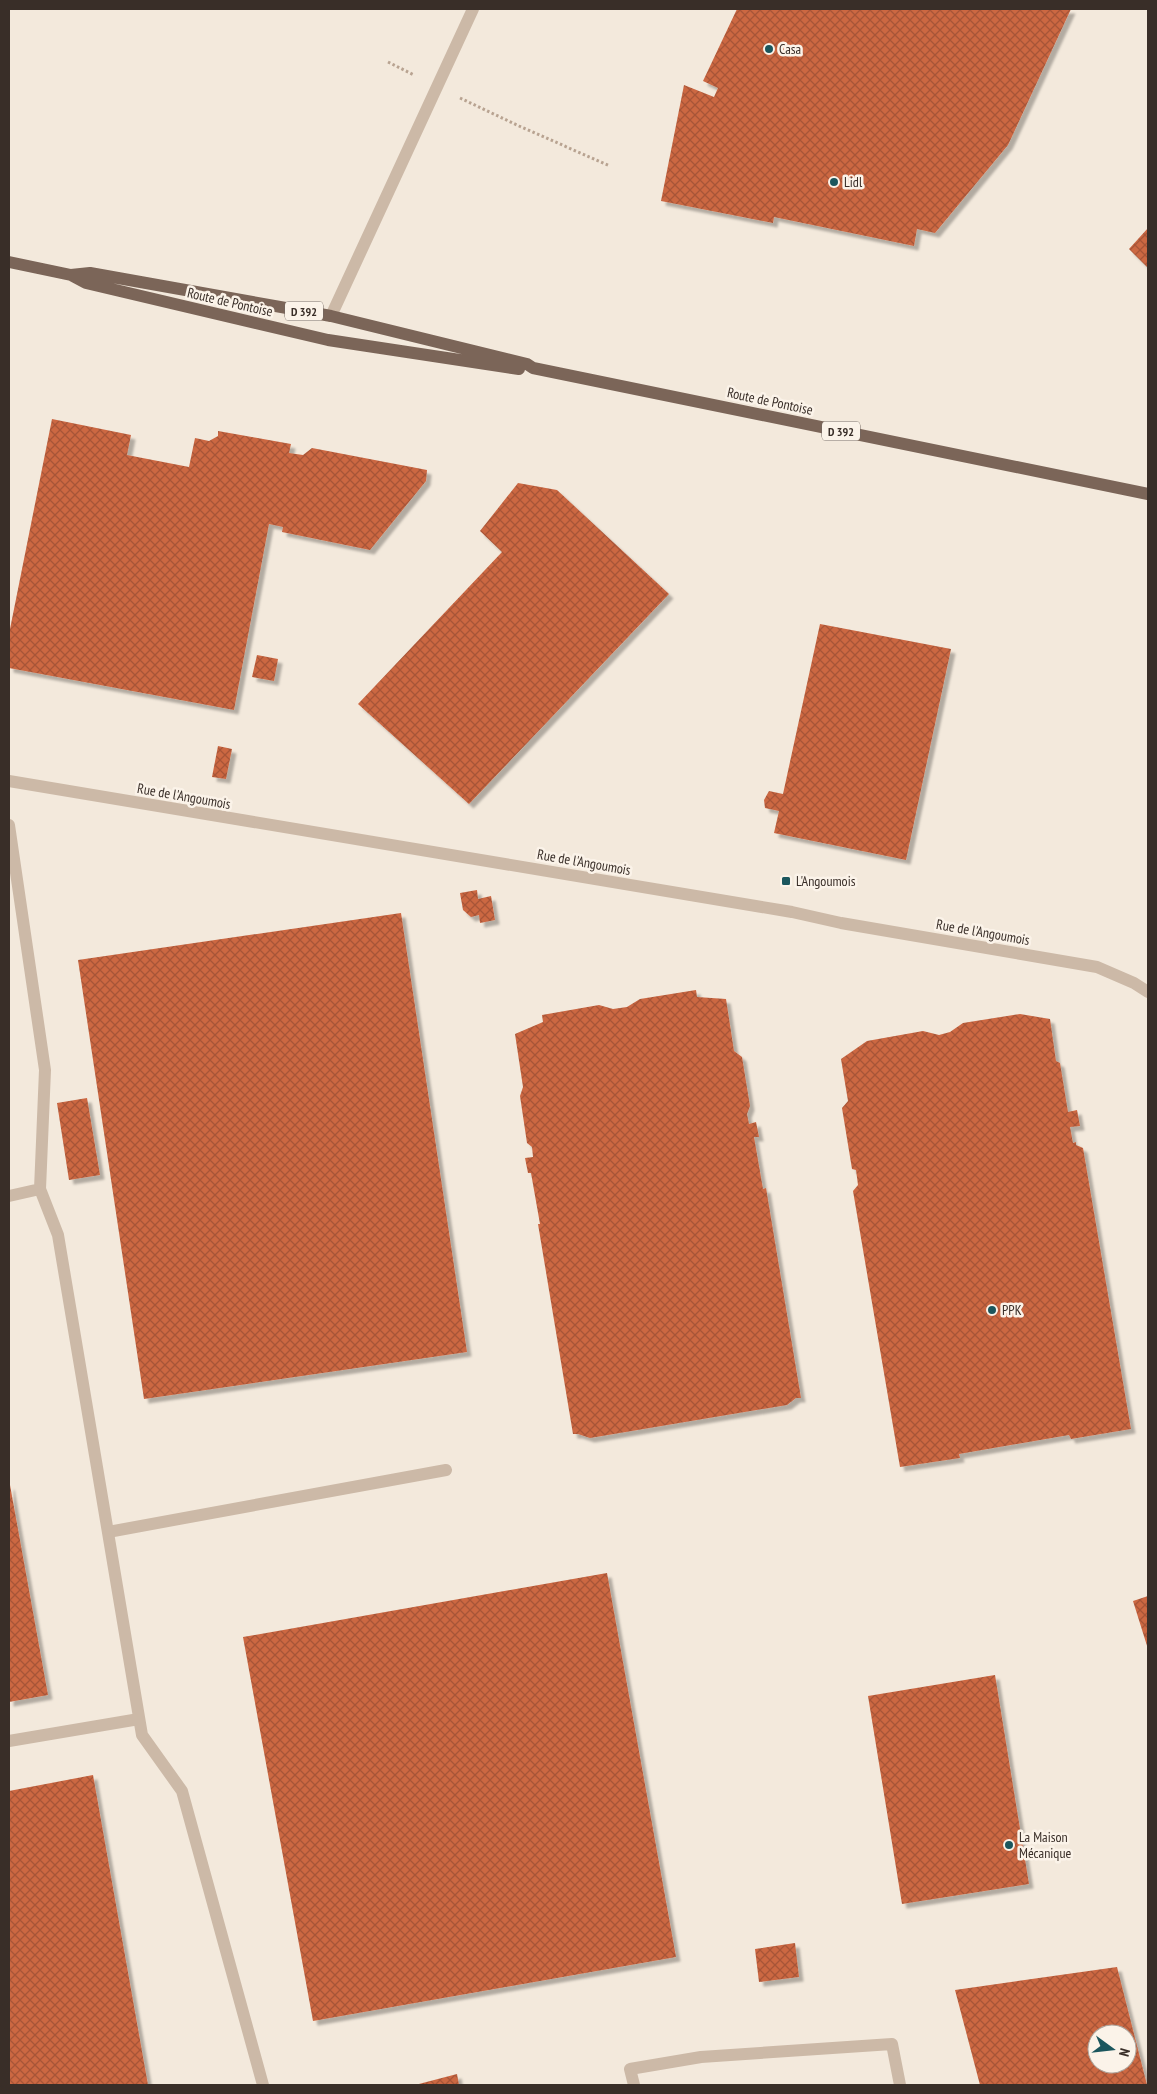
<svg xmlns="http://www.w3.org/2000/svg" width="1157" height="2094" viewBox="0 0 1157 2094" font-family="'PT Sans Narrow',sans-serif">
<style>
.building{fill:url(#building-cross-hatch);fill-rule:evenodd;filter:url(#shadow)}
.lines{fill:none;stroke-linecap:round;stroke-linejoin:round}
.path{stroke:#b8a391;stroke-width:3;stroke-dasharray:2.5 2.5;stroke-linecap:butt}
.lane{stroke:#ccb9a7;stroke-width:12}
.street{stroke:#ccb9a7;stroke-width:12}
.primary{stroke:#7b6558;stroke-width:12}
.poi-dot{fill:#1b565d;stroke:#fbf3e9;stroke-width:2}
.labels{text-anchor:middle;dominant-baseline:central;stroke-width:5;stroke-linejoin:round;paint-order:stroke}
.shield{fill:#fbf3e9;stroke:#736962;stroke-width:1}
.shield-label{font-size:12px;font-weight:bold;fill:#392e28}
.poi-label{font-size:14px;fill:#392e28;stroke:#fbf3e9;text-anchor:start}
.street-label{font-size:14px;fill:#392e28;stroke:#fbf3e9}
</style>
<defs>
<pattern id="building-cross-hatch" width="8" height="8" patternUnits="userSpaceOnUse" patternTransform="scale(1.25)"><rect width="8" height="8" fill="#cc6742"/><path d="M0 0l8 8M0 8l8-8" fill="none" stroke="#a75537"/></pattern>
<filter id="shadow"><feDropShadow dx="4.5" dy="4.5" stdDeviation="1" flood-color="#0004"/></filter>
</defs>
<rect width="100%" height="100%" fill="#f3e9dc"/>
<path class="building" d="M737,9H1071L1008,145L935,233L917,229L914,246L774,217L773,223L661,201L684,85L714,97L718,88L703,81Z
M1148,228V268L1129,249Z
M52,419L131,435L127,455L189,467L195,438L209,441L218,436V431L291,444L289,453L303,455L312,448L427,470L426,481L370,550L282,532L283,527L269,524L234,710L9,668V634Z
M518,483L557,490L669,594L469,804L358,704L502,552L480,531Z
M820,624L951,649L906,860L774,833L779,811L765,808L764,800L769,791L783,794Z
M257,655L278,659L274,681L252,677Z
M218,746L232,749L226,779L212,777Z
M477,890L478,899L491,896L495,920L480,923L479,915L471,917L463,910L460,893Z
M401,913L467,1352L144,1399L78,960Z
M696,990L697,997L726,999L734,1051L742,1057L750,1106L747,1114L749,1124L756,1122L759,1137H754L763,1189L766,1188L801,1398H796L787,1405L590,1438L578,1434H573L538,1224H540L531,1173H528L525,1158L533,1157L532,1147L527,1143L520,1096L523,1087L515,1034L543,1022L542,1015L599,1005L613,1009L627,1007L640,999Z
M1020,1014L1050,1019L1056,1061L1060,1063L1068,1112L1077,1110L1080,1126L1070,1127L1073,1143L1076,1142V1145L1083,1148L1131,1429L1071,1439L1069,1435L959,1454L960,1458L900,1467L853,1191L858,1185L856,1170L852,1169L842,1108L848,1101L841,1059L867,1041L923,1031L939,1035L950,1032L963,1023Z
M87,1098L100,1175L69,1180L57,1103Z
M10,1485L48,1695L9,1702V1486Z
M607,1573L676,1957L313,2021L243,1637Z
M1148,1596V1649L1133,1601Z
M995,1675L1029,1884L902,1904L868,1696Z
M93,1775L148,2085H9V1791Z
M795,1943L799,1977L759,1982L755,1949Z
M1117,1967L1147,2085H980L955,1990ZM1097,2034H1127V2064H1097Z
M457,2074L459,2085H415Z"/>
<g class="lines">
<path class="path" d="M388,62L414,75
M460,98L519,126L610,166"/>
<path class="lane" d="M331,316L473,9
M9,825L45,1070L40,1189L58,1235L142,1735L182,1791L263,2085
M9,1196L40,1189
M108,1532L446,1470
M9,1741L139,1719
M634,2085L630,2069L701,2057L892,2044L900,2085"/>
<path class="street" d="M9,781L792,912L841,923L1097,967L1134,983L1148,992"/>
<path class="primary" d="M9,262L71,275L90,273L331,316L527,364L533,368L1148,494
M71,275L86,283L328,340L519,369"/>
</g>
<g class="poi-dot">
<circle cx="769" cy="49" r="5"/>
<circle cx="834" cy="182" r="5"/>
<rect x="781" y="876" width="10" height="10" rx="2.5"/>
<circle cx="992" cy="1310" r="5"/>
<circle cx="1009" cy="1845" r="5"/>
</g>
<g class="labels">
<g class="shield">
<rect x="285" y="301.5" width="38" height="19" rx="4"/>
<rect x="822" y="421.5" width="38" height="19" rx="4"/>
</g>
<g class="shield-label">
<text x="304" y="311">D 392</text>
<text x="841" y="431">D 392</text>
</g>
<g class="poi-label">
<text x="779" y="49">Casa</text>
<text x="844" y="182">Lidl</text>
<text x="796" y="881">L'Angoumois</text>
<text x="1002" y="1310">PPK</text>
<text x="1019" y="1837">La Maison<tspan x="1019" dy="16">Mécanique</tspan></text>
</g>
<g class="street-label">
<text transform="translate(230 302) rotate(13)">Route de Pontoise</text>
<text transform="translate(770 401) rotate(12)">Route de Pontoise</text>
<text transform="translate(184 796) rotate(10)">Rue de l'Angoumois</text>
<text transform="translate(584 862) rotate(10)">Rue de l'Angoumois</text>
<text transform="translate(983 932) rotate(10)">Rue de l'Angoumois</text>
</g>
</g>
<rect width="1157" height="2094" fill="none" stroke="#392e28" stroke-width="20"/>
<g transform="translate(1112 2049) rotate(105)"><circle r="24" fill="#fbf3e9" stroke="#ada49c"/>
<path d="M0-4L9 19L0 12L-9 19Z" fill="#1b565d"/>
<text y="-8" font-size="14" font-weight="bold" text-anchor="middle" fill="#392e28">N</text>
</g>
</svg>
